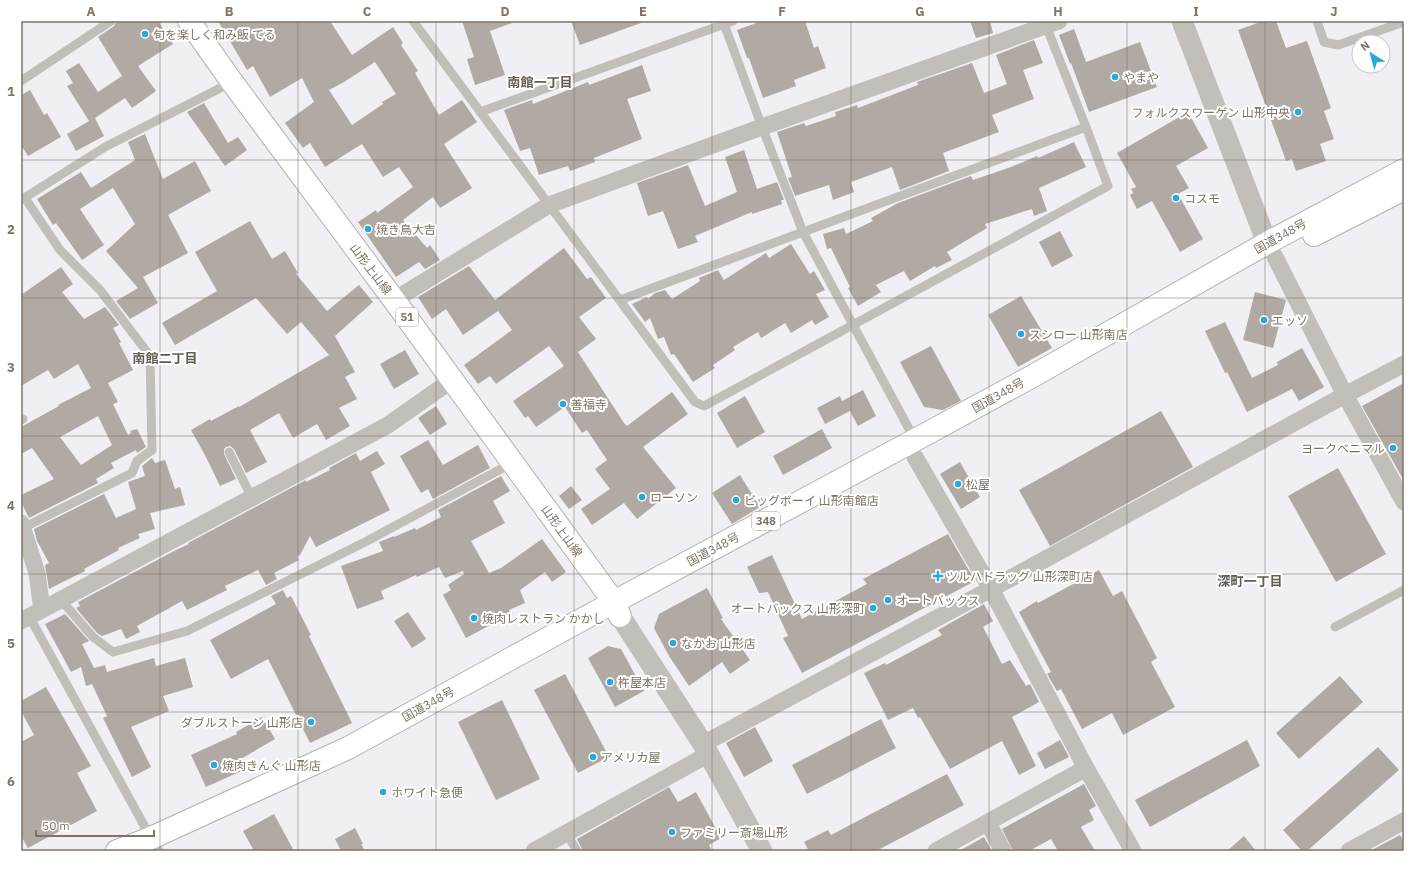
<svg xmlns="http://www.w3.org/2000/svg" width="1425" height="872" viewBox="0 0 1425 872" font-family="'IBM Plex Sans','Noto Sans JP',sans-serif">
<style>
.building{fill:#b1a9a4;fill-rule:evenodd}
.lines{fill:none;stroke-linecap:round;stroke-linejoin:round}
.primary-casing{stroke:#b5b1ac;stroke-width:24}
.trunk-casing{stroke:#b4b0ac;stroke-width:24}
.service{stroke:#c2beba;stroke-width:9}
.minor{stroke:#c2beba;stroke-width:17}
.tertiary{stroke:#c2beba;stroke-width:21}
.primary{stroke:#fff;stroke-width:22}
.trunk{stroke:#fff;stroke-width:22}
.grid{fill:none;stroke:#807264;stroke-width:1;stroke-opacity:0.55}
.poi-dot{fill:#27a9dc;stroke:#fff;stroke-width:1.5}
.labels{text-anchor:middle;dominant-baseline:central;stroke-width:4;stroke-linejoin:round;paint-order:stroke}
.shield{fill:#fff;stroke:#a69c92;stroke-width:1}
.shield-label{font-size:11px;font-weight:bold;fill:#807264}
.poi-label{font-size:12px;fill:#807264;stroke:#fff;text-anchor:start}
.street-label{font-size:12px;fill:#807264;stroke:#fff}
.neighbourhood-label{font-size:13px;font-weight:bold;fill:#655b51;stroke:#fff}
.neatline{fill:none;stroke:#807264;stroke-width:1.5}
.grid-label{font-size:13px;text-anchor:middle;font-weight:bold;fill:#807264}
</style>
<rect width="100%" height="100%" fill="#f0f0f4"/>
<path class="building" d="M117,21H158L173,44L138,66L156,91L132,108L125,98L95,118L104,136L76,151L67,134L89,121L67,86L73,83L66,71L79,63L98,92L122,76L98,37L114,26Z
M218,21H330L352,55L393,27L403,43L401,45L418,71L415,73L439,115L462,100L477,122L444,144L472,188L440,208L433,197L403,220L427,248L430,245L440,260L425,269L419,262L396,277L358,222L376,210L377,213L413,187L399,167L383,177L362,144L325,167L310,143L303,148L285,123L314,102L302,78L270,97L253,66L247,70ZM375,62L396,94L382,102L383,104L352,125L329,90L344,82Z
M462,21H512V23L490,31L505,75L475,85L467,59L474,57Z
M571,21H641V23L580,45Z
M762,21H805L814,48L818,46L826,68L794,80L796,86L763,98L749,58H747L737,30Z
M970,21H990L993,33L976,38Z
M1263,21H1276L1286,48L1307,41L1331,108L1324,111L1334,139L1320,144L1326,161L1296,171L1292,159L1286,161L1238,30Z
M1074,29L1086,62L1140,42L1157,87L1089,112L1071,63L1070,64L1059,35Z
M1034,40L1043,63L1023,70L1034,99L992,115L999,132L943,153L949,171L900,190L892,167L851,182L854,192L833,200L829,185L795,196L788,178L792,177L777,132L804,123L806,126L836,116L835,112L857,105L858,108L918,85L917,82L972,63L984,93L1007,84L996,55Z
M642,65L651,91L627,99L642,139L594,158L595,162L570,171L568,166L539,175L530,148L520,151L504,110L532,100L533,104L588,82L589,85Z
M30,90L44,115L47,113L61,137L28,156L21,145V95Z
M204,103L228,143L238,137L247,150L225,166L187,112Z
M1188,112L1208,148L1176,166L1189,188L1178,194L1203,239L1180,252L1152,201L1137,209L1130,195L1133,193L1131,189L1136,187L1117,153Z
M145,134L163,179L195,161L211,191L168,215L188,253L143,277L158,303L130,319L116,301L138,288L106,251L135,224L113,188L80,209L104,245L82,260L56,223L53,225L37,199L81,172L91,188L135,160L128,142Z
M1074,142L1086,167L1039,188L1047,211L1034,216L1032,209L985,224L987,228L947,252L952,260L936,268L935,266L910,281L904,271L876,285L881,292L858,306L848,288L850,287L831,248L827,249L823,234L844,228L846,234L873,221L871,218L898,203L971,176L973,180L1011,167L1037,156L1038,158Z
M744,150L757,189L777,182L784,200H781L782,204L752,214V212L695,236L698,242L678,249L663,211L648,216L637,183L688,165L705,206L737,192L725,157Z
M250,221L272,259L285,251L298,273L296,274L327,311L359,285L373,302L335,336L355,372L345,377L357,399L339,408L350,426L326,440L317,424L293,438L279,413L250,430L267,462L246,473L234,449L230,446L226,447L224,449V454L236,479L220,486L206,457L191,430L210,419L211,421L239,406V407L329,355L301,322L287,334L256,298L175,345L162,323L217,291L195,252Z
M1060,231L1073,256L1052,267L1039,242Z
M791,244L810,274L814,271L825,290L816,294L829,317L815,325L812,320L791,333L785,323L761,338L758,332L733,347L735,350L713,365L715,368L693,382L674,354L671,355L664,337L658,339L650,318L645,322L632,304L647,297L648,299L655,293L665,290L672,299L700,281L699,278L718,270L724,280L766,253L769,258Z
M564,248L587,279L591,277L606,298L579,317L596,339L578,352L624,423L627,426L672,392L688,414L643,447L676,488L637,519L624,503L592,525L581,509L610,489L595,469L607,460L587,430L582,433L565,407L536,427L528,416L525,418L513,401L564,366L549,346L496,384L490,376L478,384L464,365L512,330L498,311L463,335L446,309L432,319L418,297L469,266L495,300Z
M61,267L73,284L62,292L84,319L105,307L119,325L113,328L121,342L119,343L133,370L108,383L118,402L113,404L128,435L131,433L130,431L137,429L146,447L137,453L136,450L111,463L114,468L96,479L98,483L29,518L21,502V495L54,479L32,448L21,454V427L59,406L58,405L91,388L78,364L54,379L48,370L21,386V295ZM98,416L112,445L81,465L60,437Z
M1255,292L1286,300L1273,348L1243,340Z
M1021,296L1052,348L1018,367L988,315Z
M1225,322L1252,378L1278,365L1277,362L1302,348L1324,387L1299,401L1292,389L1247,412L1227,372L1225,373L1205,331Z
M931,346L961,401L943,410L924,407L900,362Z
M405,350L419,374L394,389L380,364Z
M1404,383V481L1362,406Z
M863,390L876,416L858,426L850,411L825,424L817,408L840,396L842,401Z
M745,396L765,432L737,448L717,413Z
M436,406L447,424L430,435L418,418Z
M1161,411L1193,467L1050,546L1019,490Z
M822,429L832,448L783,475L773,456Z
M428,440L443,465L478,445L490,468L433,499L428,489L421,493L400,456Z
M377,451L385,464L371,472L390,510L316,547L310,536L300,555L297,557L299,560L274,573L277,579L266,585L258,570L225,586L227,590L187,610L182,601L137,626L140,632L126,639L121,629L102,636L97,633L76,608L80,606L78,602L176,550L189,544L188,543L306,480V482L330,470L329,468L356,453L360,461Z
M152,458L155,463L165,460L175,489L180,487L185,505L150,513L155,529L138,534L140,538L118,548L119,550L84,569L85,571L49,589L45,565L49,563L37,541L34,529L104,494L116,518L136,509L128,482L145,476L142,466Z
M960,462L980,497L961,509L940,474Z
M1338,468L1386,554L1336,582L1288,496Z
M740,475L760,507L732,524L712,493Z
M501,476L510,491L493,501L505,523L471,541L489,573L501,568L542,539L566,572L552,582L545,572L520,590L525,603L509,610L511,614L466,638L443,595L451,590L448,585L464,574L463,571L445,578L439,567L417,577L416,575L381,591L384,599L357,609L341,566L383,551L379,542L394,536V537L415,528L416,530L441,517L438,510Z
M571,486L582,500L569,509L559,496Z
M948,534L975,581L802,673L783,638L788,636L768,592L759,593L747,567L772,555L802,619L867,584L863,579Z
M1099,570L1113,596L1122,591L1157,658L1151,662L1175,707L1123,735L1112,713L1082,729L1061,689L1057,691L1047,674L1051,672L1019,612L1037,601L1038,603Z
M707,588L723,618L721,619L750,660L730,674L722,662L689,686L669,656L654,628L659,614Z
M283,590L287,598L291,596L311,635L309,636L352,723L310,743L268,659L231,679L210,640L276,604L271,596Z
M984,604L993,621L983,627L1002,664L1010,660L1026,686L1030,684L1039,702L1012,717L1036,766L1019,775L1002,741L950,769L920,717L918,718L913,708L888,720L864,673L885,663L886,665L942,635L938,630Z
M408,612L426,639L412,648L394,621Z
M65,614L89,641L82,644L94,668L105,665L107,672L154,658L156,666L185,658L193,687L163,696L169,711L131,727L151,767L132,777L103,718L107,716L92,684L86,686L81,667L71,672L45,624Z
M608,646L621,649L644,691L615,707L588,658Z
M565,674L609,757L578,773L534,690Z
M1340,676L1363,702L1299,759L1276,733Z
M46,687L91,766L77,773L97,811L28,848L21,836V742L34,735L21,711V701Z
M502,700L540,779L496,800L458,722Z
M262,717L275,739L241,759L246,769L206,787L191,755L237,734L236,732Z
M881,719L896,748L807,794L792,765Z
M755,727L773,761L744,777L726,743Z
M1060,740L1069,757L1045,769L1037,753Z
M1247,740L1260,766L1150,827L1135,800Z
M1378,747L1399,770L1307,851H1302L1283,830Z
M947,774L964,805L876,851H809L804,842L828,830L831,835Z
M1084,784L1096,806L1089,810L1094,820L1081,827L1095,851H1058L1051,839L1029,851H1013L1002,829Z
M669,787L678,802L696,792L721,838L709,845L712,851H583L577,839Z
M274,814L294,851H254L243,831Z
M355,828L363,844H361L365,851H341L335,839Z
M1400,835L1404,841V851H1370Z
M1244,836L1256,851H1227Z
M984,837L992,851H959Z"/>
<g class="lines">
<g class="primary-casing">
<path id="primary" d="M189,21L232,82L394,300L614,602L620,616"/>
</g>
<g class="trunk-casing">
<path id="trunk" d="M1314,235L1404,189
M117,851L151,838L348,748L614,602L915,440L1031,377L1267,243L1404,170"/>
</g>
<path class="service" d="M413,21L695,402L704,406L1108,186L1086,127L1045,23
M723,21L762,127L803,232L915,440
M1317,21L1324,42L1338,45L1404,22
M21,81L111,21
M480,112L733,21
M21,200L105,147L232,82
M620,300L1086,127
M21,420L23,419
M229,452L252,498
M23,528L132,473L137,461L152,450L150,356L100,290L60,250L25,198
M61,600L93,637L113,652L187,631L367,541L512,463
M29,616L151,838
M1335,627L1404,590
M567,834L577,851
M157,847L159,851"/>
<path class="minor" d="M1274,255L1345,395L1404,502
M394,300L549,205L762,127L1059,21
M915,457L991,589L1086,768L1133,851
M21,523L37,573L42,610
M21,621L388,425L452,380
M703,744L991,589L1345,395L1404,364
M988,823L1003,851
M534,851L709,754
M936,851L1086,768
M1349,851L1404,821"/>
<path class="tertiary" d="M1182,21L1267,243
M620,616L703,744L762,851"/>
<use href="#primary" class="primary"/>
<use href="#trunk" class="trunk"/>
</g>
<path class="grid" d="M160,21V851M298,21V851M436,21V851M574,21V851M712,21V851M851,21V851M989,21V851M1127,21V851M1265,21V851M21,160H1404M21,298H1404M21,436H1404M21,574H1404M21,712H1404"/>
<g class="poi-dot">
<circle cx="145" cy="34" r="4"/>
<circle cx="1115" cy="77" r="4"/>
<circle cx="1298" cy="112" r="4"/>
<circle cx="1176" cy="198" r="4"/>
<circle cx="368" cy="229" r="4"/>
<circle cx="1264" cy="320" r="4"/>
<circle cx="1021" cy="334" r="4"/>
<circle cx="563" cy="404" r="4"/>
<circle cx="1393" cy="448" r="4"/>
<circle cx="958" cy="484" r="4"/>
<circle cx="642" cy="497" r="4"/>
<circle cx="736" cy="500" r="4"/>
<path d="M936 570h4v4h4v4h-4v4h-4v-4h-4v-4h4z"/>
<circle cx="888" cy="600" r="4"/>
<circle cx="873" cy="608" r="4"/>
<circle cx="474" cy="618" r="4"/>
<circle cx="673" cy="643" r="4"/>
<circle cx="610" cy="682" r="4"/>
<circle cx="311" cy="722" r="4"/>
<circle cx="593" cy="757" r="4"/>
<circle cx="214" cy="765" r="4"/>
<circle cx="383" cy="792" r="4"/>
<circle cx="672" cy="832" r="4"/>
</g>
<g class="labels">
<g class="shield">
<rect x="396" y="308" width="22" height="18" rx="3"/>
<rect x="752" y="512" width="28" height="18" rx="3"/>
</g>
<g class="shield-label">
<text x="407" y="317">51</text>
<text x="766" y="521">348</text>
</g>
<g class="poi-label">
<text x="153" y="34">旬を楽しく和み飯 てる</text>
<text x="1123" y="77">やまや</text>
<text x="1290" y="112" text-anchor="end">フォルクスワーゲン 山形中央</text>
<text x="1184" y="198">コスモ</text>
<text x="376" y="229">焼き鳥大吉</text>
<text x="1272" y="320">エッソ</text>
<text x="1029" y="334">スシロー 山形南店</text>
<text x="571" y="404">善福寺</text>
<text x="1385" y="448" text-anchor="end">ヨークベニマル</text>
<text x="966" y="484">松屋</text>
<text x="650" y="497">ローソン</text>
<text x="744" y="500">ビッグボーイ 山形南館店</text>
<text x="946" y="576">ツルハドラッグ 山形深町店</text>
<text x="896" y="600">オートバックス</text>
<text x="865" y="608" text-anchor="end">オートバックス 山形深町</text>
<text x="482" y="618">焼肉レストラン かかし</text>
<text x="681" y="643">なかお 山形店</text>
<text x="618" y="682">杵屋本店</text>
<text x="303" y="722" text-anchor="end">ダブルストーン 山形店</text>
<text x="601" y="757">アメリカ屋</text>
<text x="222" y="765">焼肉きんぐ 山形店</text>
<text x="391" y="792">ホワイト急便</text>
<text x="680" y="832">ファミリー斎場山形</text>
</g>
<g class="street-label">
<text transform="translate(1280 236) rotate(-29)">国道348号</text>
<text transform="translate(371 269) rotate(53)">山形上山線</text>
<text transform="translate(998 395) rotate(-29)">国道348号</text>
<text transform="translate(562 531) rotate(54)">山形上山線</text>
<text transform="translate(713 549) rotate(-28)">国道348号</text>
<text transform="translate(428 704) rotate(-29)">国道348号</text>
</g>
<g class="neighbourhood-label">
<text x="540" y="82">南館一丁目</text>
<text x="165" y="358">南館二丁目</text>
<text x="1250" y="581">深町一丁目</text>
</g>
</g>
<rect width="1425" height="872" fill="none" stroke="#ffffff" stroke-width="44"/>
<g transform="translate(1371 54) rotate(323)"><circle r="19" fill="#ffffff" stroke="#ccc7c1"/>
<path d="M0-3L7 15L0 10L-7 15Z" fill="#27a9dc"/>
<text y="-6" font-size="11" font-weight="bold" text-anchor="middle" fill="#807264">N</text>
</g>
<path d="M36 830v6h118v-6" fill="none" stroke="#807264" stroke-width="2"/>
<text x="42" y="830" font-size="12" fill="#807264" stroke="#ffffff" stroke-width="3" paint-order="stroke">50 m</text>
<rect x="22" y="22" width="1381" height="828" class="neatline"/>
<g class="grid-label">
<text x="91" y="16">A</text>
<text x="229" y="16">B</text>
<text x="367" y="16">C</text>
<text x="505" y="16">D</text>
<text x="643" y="16">E</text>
<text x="782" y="16">F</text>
<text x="920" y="16">G</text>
<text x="1058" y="16">H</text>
<text x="1196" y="16">I</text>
<text x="1334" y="16">J</text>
<text x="11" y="96">1</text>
<text x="11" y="234">2</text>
<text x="11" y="372">3</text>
<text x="11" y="510">4</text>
<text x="11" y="648">5</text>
<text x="11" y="786">6</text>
</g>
</svg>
